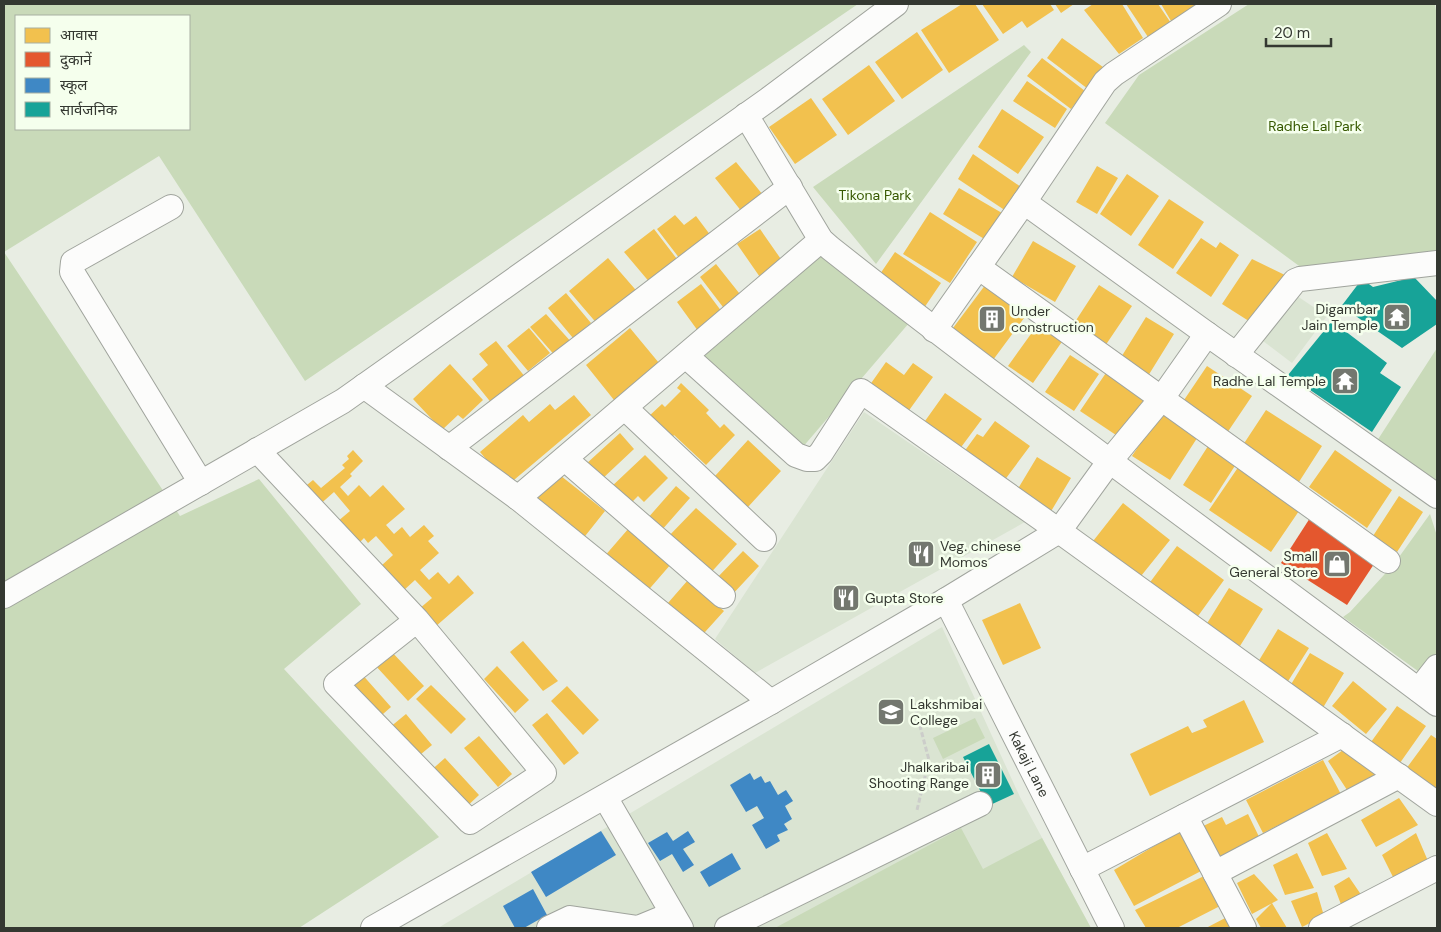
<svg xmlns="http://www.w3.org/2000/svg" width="1441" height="932" viewBox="0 0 1441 932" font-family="'DM Sans','Noto Sans Devanagari',sans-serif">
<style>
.built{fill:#dae4d2}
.green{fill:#c9dab9;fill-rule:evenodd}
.homes{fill:#f2c14e}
.shops{fill:#e4572e}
.schools{fill:#3f88c5}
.public{fill:#17a398}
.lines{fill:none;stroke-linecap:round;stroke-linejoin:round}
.minor-casing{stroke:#a0a49d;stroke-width:26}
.path{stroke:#cccdca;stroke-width:3;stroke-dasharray:5 2.5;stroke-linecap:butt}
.minor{stroke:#fcfcfb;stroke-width:24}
.labels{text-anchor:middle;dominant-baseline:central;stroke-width:5;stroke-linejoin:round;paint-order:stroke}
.park-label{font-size:14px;fill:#375901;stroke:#f5ffed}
.poi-label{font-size:14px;fill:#343831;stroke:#f5ffed;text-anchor:end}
.street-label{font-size:14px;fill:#343831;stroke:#f5ffed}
</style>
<rect width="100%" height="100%" fill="#e8ede3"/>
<path class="built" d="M1291,292L1327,316L1292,363L1259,338Z
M864,412L1025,522L755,673L715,639Z
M942,627L1020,797L1091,928H438Z"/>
<path class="green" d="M4,4H858L305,381L159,156L4,252L180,516L259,479L361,604L284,669L439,837L299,928H4ZM16,16H189V129H16Z
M1249,4H1435L1437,17V250L1310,274L1105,123L1139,75Z
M1024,45L1031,52L876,264L813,187Z
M828,250L915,316L796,455L692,350Z
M1437,348V485L1375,444Z
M1430,514L1437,536V654L1422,674L1343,617L1350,612L1394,564Z
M975,718L985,738L943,759L933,738Z
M961,828L983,869L1042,838L1091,928H775Z"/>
<path class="homes" d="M962,4H975L999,40L949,73L921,30Z
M982,4H1050L1054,10L1027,28L1022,21L1003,34Z
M1055,4H1074L1061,13Z
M1093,4H1122L1143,38L1119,54L1084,10Z
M1126,4H1158L1171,23L1148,37Z
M1161,4H1197L1198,6L1171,21Z
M917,32L943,70L902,99L875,62Z
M1062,38L1103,67L1088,89L1047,58Z
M1042,58L1085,91L1071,109L1027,76Z
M869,65L895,101L848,135L822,99Z
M1027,81L1067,109L1055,128L1013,101Z
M811,98L837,135L795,164L769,127Z
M1002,109L1044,137L1018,174L978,147Z
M973,154L1021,187L1006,211L958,179Z
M736,162L763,195L746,217L715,178Z
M1097,166L1118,178L1097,214L1076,202Z
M1127,174L1159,196L1131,236L1100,214Z
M959,188L1002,213L986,240L943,214Z
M1169,199L1204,222L1173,269L1138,245Z
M930,212L977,242L950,283L903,254Z
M675,215L684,225L696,216L714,240L701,250L695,244L687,250L692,256L683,263L657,229Z
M654,229L680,263L651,284L624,252Z
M760,229L785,265L762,280L737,244Z
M1201,238L1216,248L1220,242L1239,255L1211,297L1176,273Z
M1033,241L1076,266L1055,302L1012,277Z
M895,252L941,283L924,308L878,277Z
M608,258L641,296L599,326L569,291Z
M1252,259L1289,277L1252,323L1222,304Z
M716,264L743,298L726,311L700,277Z
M989,280L1030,310L993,360L953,328Z
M701,284L722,312L698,331L677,302Z
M1099,285L1132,306L1103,349L1071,328Z
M566,293L591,323L573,338L548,308Z
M546,314L573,344L557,358L530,327Z
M1146,317L1174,334L1148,376L1120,359Z
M1041,320L1066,336L1033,383L1008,366Z
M529,328L550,353L528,371L507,346Z
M630,328L659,363L614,400L586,365Z
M496,341L530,383L497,410L472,379L488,365L479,354Z
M1070,355L1099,374L1074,411L1045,392Z
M886,362L904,375L913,363L933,377L905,416L867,389Z
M450,364L483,400L463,419L458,415L442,430L413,399Z
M1207,366L1252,396L1227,433L1182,403Z
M1110,367L1151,395L1122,439L1080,411Z
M681,383L709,410L706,413L720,428L724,424L735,435L706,465L674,435L671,439L648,417L662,404L665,407L681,391L677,388Z
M945,393L982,419L956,454L920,428Z
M574,395L591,415L508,485L480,452L523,415L529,422L550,404L555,410Z
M1164,408L1201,432L1170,480L1132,456Z
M1266,410L1322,446L1297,485L1241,448Z
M995,421L1030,446L1001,485L961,456L977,434L983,437Z
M620,433L634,449L601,480L586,464Z
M748,440L781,471L748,507L715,476Z
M1210,443L1238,461L1211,503L1183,485Z
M353,450L363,461L350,474L352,476L340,487L348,496L359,485L370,497L383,485L405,509L386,525L394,534L402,527L410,537L424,525L434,536L428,541L439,553L420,570L429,580L438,572L449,584L458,575L474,593L435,627L419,609L432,598L415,580L403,591L381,566L393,555L376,536L368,543L364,538L357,545L331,527L350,511L334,492L317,507L302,489L313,480L321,488L345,468L342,465L349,459L347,456Z
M1335,450L1392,490L1367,528L1309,487Z
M645,455L668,478L644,502L638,496L628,506L610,488Z
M1037,457L1071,478L1050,513L1016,492Z
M1239,466L1301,508L1271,552L1209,510Z
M556,472L605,511L578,545L528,506Z
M676,486L690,498L661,531L647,519Z
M1399,496L1423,512L1397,552L1373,536Z
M1123,503L1170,540L1137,581L1090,545Z
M696,508L737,544L706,578L665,540Z
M629,528L671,564L645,594L603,558Z
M1177,546L1224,580L1193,623L1145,589Z
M743,551L759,566L730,597L714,581Z
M688,580L724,611L696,642L661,611Z
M1229,588L1263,609L1240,646L1206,625Z
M1020,603L1041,648L1003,665L982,620Z
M1278,629L1309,648L1285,686L1255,667Z
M523,641L558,681L543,691L510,652Z
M390,650L424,686L408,701L374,664Z
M1310,653L1344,673L1321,711L1287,691Z
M497,666L529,700L515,713L484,679Z
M360,672L391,707L375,721L344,686Z
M1353,681L1387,709L1366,734L1332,706Z
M431,685L466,719L451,734L416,699Z
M567,686L599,720L583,735L551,701Z
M1244,700L1264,742L1150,796L1130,754L1188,726L1192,733L1207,727L1203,720Z
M1397,706L1426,726L1395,770L1366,749Z
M547,713L579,753L564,765L532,725Z
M406,714L432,745L415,759L389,728Z
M1431,735L1437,739V798L1403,773Z
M479,736L512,774L498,787L464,748Z
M1347,747L1389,775L1351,796L1328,761Z
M445,758L479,795L462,811L428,773Z
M1323,760L1346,804L1287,834L1281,824L1263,833L1246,800Z
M1399,798L1418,825L1376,847L1361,820Z
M1248,814L1263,845L1215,869L1195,830L1222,817L1226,825Z
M1181,830L1203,870L1134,906L1114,870Z
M1327,833L1347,869L1322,876L1308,843Z
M1416,833L1431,868L1397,885L1382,855Z
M1297,853L1314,888L1285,895L1273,865Z
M1254,874L1278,900L1252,914L1237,883Z
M1204,876L1222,905L1177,928H1146L1135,910Z
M1349,877L1362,896L1342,907L1334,886Z
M1317,892L1324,916L1302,927L1291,901Z
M1272,903L1287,928H1261L1256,919Z
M1229,916L1236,928H1206Z"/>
<path class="shops" d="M1310,518L1376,561L1347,605L1281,563Z"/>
<path class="schools" d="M750,773L754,780L761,776L765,783L770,781L778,795L786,790L793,801L785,806L792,819L784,824L788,830L777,835L780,841L766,849L752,825L764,818L757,806L746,812L730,785Z
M601,831L616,855L546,897L531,872Z
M688,831L695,842L683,849L694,865L683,872L672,854L660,861L648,843L667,832L673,841Z
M732,853L741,869L709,887L700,872Z
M533,889L547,915L524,928H515L503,906Z"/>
<path class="public" d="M1414,277L1437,301V324L1402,348L1347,310L1340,308L1362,279L1373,287Z
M1332,321L1387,363L1380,373L1401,387L1372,432L1288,375Z
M989,744L1014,794L988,806L963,757Z"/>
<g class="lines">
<g class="minor-casing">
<g id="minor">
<path d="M746,115L821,240L830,248C1029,405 1235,552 1437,704"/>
<path d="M1024,202L1207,334L1437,496"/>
<path d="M171,207L73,262L72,272L201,483"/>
<path d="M978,267L1388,561"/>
<path d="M934,330L1024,202L1105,82L1114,74L1219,4"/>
<path d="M1236,355L1295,281L1300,279L1437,263"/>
<path d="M686,356L796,455L807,459H815L821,453L861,391L1059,531L1437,804"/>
<path d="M364,386L518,498L771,702"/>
<path d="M625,408L764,539"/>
<path d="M449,448L790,187"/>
<path d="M257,450L417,620L544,773L470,822L336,684L417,620"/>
<path d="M565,459L723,596"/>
<path d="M518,498L821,240"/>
<path d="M4,596L343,401L769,99L896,4"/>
<path id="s1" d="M946,600L1112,928"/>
<path d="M1419,690L1437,667"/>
<path d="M605,797L681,928"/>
<path d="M1185,816L1244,928"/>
<path d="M1082,869L1342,735"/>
<path d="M1215,873L1399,776"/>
<path d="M373,928L771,702L946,600L1059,531L1109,462L1162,398L1207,334"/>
<path d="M549,928L570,918L638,928L672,914"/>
<path d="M727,928L980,804"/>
<path d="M1321,928L1437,868"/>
</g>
</g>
<path class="path" d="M912,696L929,760L917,810"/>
<use href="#minor" class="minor"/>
</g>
<defs>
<g id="temple-square" transform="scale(1.4375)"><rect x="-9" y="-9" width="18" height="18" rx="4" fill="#73776f" stroke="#f5ffed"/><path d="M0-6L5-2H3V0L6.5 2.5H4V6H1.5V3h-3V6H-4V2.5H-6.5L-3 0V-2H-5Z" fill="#fff"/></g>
<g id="building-square" transform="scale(1.4375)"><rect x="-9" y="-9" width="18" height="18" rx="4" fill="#73776f" stroke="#f5ffed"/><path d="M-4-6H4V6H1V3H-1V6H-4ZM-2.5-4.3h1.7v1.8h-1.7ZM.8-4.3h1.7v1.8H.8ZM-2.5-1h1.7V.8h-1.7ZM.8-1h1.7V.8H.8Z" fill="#fff"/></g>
<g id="restaurant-square" transform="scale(1.4375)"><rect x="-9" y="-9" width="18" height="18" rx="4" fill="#73776f" stroke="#f5ffed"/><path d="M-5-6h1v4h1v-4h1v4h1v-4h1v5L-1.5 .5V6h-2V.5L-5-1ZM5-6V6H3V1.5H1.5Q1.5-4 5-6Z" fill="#fff"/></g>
<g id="shop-square" transform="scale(1.4375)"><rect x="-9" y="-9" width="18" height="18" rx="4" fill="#73776f" stroke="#f5ffed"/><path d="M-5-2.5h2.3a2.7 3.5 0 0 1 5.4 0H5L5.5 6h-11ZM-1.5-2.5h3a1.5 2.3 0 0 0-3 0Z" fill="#fff"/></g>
<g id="university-square" transform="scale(1.4375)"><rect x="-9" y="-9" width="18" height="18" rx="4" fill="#73776f" stroke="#f5ffed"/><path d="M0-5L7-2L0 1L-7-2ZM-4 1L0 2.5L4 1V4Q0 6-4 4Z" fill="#fff"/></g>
</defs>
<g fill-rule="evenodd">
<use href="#temple-square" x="1397" y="317"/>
<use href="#building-square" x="992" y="319"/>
<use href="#temple-square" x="1345" y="381"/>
<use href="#restaurant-square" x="921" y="554"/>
<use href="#shop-square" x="1337" y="564"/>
<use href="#restaurant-square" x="846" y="598"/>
<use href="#university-square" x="891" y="712"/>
<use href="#building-square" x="988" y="775"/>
</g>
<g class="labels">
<g class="park-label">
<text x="1315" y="126">Radhe Lal Park</text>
<text x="875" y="195">Tikona Park</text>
</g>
<g class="poi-label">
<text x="1378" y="309">Digambar<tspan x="1378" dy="16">Jain Temple</tspan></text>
<text x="1011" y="311" text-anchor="start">Under<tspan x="1011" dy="16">construction</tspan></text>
<text x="1326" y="381">Radhe Lal Temple</text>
<text x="940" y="546" text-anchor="start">Veg. chinese<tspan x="940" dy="16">Momos</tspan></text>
<text x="1318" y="556">Small<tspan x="1318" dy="16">General Store</tspan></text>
<text x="865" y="598" text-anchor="start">Gupta Store</text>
<text x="910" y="704" text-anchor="start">Lakshmibai<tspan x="910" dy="16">College</tspan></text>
<text x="969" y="767">Jhalkaribai<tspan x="969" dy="16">Shooting Range</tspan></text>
</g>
<g class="street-label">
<text stroke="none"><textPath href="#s1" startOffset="184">Kakaji Lane</textPath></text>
</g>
</g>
<rect width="1441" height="932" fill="none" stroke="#343831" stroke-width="10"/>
<rect x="15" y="15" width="175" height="115" fill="#f5ffed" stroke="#a8afa2"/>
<rect x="25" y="28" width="25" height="15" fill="#f2c14e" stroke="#a8afa2"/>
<text x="60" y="40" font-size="15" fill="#343831">आवास</text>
<rect x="25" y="52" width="25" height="15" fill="#e4572e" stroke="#a8afa2"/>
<text x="60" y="65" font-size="15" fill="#343831">दुकानें</text>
<rect x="25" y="78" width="25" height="15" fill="#3f88c5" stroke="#a8afa2"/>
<text x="60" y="90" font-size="15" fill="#343831">स्कूल</text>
<rect x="25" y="102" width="25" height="15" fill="#17a398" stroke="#a8afa2"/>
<text x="60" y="115" font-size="15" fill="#343831">सार्वजनिक</text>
<path d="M1266 38v8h65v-8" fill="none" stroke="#343831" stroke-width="2.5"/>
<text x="1274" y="38" font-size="15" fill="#343831" stroke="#f5ffed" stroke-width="4" paint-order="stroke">20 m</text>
</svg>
